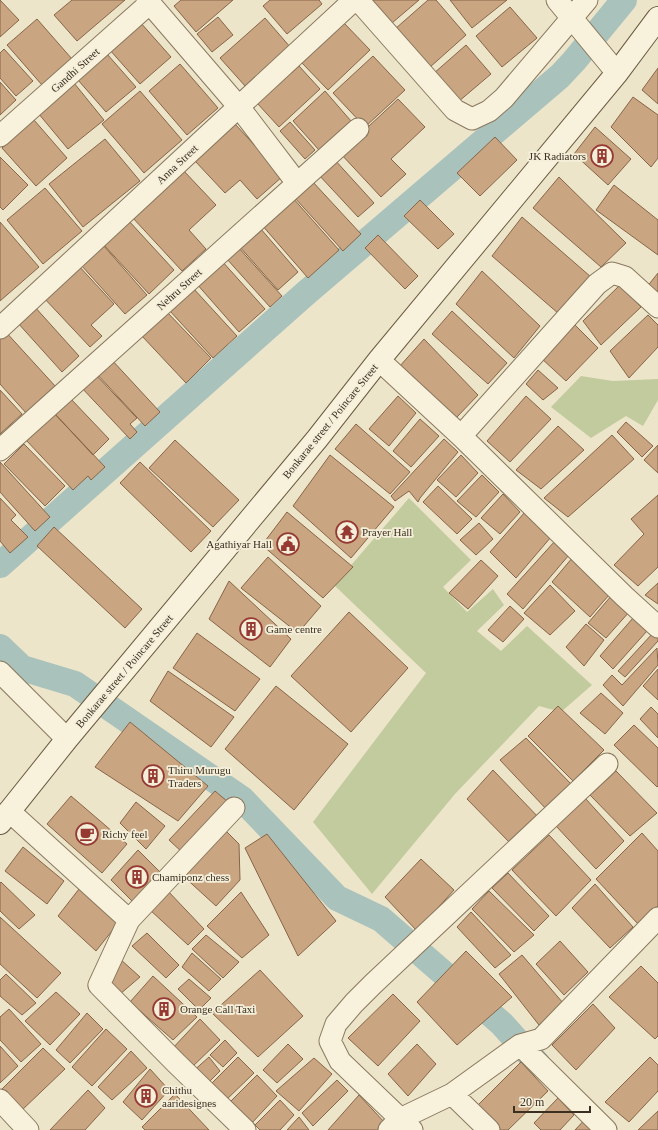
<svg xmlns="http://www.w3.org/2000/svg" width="658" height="1130" viewBox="0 0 658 1130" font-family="Georgia,serif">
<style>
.green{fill:#c2cb9e}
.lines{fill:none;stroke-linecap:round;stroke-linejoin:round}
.canal{stroke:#aac2bc;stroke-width:26}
.building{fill:#c9a582;stroke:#876546}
.street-casing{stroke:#89785f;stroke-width:23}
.secondary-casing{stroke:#6b5a42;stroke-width:24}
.street{stroke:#f8f2dd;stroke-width:21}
.secondary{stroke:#f8f2dd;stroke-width:22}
.labels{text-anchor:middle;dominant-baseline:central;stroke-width:3.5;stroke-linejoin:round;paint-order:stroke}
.street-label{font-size:11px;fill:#3a2f21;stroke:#f5efd9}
.poi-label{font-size:11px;fill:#3a2f21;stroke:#f5efd9;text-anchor:start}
</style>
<rect width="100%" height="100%" fill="#ede5ca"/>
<path class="green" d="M581,376L613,381L658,379V400L643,426L626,416L591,438L551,407Z
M409,498L471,560L443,587L467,612L493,589L504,605L477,631L501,651L527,626L592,685L561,712L539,706L455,794L372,894L313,822L426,673L334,585Z"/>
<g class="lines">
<path class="canal" d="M0,565L306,293L560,76L574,61L624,0
M0,647L22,668L75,684L242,799L337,898L381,919L502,1024L537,1063"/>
</g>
<path class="building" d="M0,0L19,20L0,37Z
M72,0H125L77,41L54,15Z
M181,0H233L196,32L174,6Z
M270,0H319L322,4L287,34L263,6Z
M371,0H419L392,23Z
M428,0H436L466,35L429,68L395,29Z
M450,0H507L472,28Z
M510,7L537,38L502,67L476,36Z
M218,17L233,35L212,52L197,34Z
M265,18L291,48L246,87L220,58Z
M37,19L72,59L42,85L7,45Z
M140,22L171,57L140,84L109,49Z
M344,23L370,50L328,90L302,63Z
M466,45L491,74L458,102L433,74Z
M4,49L33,81L16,96L0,78V53Z
M107,54L136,87L106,112L78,80Z
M373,56L405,90L365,127L333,93Z
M180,64L218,108L187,135L149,91Z
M299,66L320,89L279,127L257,103Z
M658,68V104L642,90Z
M0,82L16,100L0,115Z
M74,83L104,120L68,149L38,113Z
M140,91L182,140L144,173L102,124Z
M325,91L351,121L319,150L293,121Z
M633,97L658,115V158L651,167L611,127Z
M398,99L425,127L391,159L406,174L381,197L340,153Z
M34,120L67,158L36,186L2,148Z
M290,122L315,150L305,159L280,131Z
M235,124L283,176L257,199L240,180L225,193L195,161Z
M595,127L631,159L608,185L574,154Z
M495,137L517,160L480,196L457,173Z
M105,139L140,181L83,227L49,184Z
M0,157L28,185L3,210L0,207Z
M334,159L374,203L358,217L318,174Z
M182,169L216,205L189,230L206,249L182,271L132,217Z
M559,177L626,243L601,267L533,208Z
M312,181L361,234L343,251L294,197Z
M614,185L658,220V255L596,210Z
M45,188L82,231L43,264L7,220Z
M292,197L339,250L308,278L261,224Z
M420,200L454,234L438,249L404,216Z
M522,217L591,277L559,314L492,256Z
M128,220L174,270L149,294L103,244Z
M0,222L39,267L0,301Z
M260,228L298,272L278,290L239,246Z
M378,235L418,276L405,289L365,248Z
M103,245L147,295L125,314L81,265Z
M238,247L282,296L270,307L226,258Z
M221,260L265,309L239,332L196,283Z
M78,265L114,304L91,325L102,336L90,347L43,297Z
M482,271L540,326L514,358L456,304Z
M658,273V298L646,288Z
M620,285L641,307L601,345L583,321Z
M193,288L237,336L213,358L169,310Z
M34,306L79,356L62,372L17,322Z
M166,311L211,358L186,383L141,335Z
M452,311L507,363L488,384L432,334Z
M648,315L658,325V347L629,378L610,351Z
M574,324L598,348L566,381L541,358Z
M4,330L56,387L27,414L0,384V334Z
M424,339L478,395L456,418L399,367Z
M111,359L160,412L145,426L96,373Z
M538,370L558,388L543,400L526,384Z
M94,373L137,418L130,424L137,432L130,439L80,386Z
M0,390L22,414L0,434Z
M398,396L416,413L389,446L369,429Z
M526,396L551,419L510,462L487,441Z
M70,398L109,439L93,455L54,413Z
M54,413L105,467L91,480L88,476L73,490L26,440Z
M420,419L439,436L411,467L393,451Z
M626,422L653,446L642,457L617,432Z
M356,424L410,472L390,494L335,449Z
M558,426L584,450L541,489L516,470Z
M612,435L634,459L568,517L544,498Z
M444,439L458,452L420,498L418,502L409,491L395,501L391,496Z
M175,440L239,500L213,527L149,468Z
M24,444L65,486L45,506L4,464Z
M658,445V473L644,460Z
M330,455L394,507L351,558L293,506Z
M461,455L478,473L456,497L437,480Z
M0,462L50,517L35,531L0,492Z
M140,462L211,531L191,552L120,483Z
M482,475L499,492L476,517L457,501Z
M438,486L472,519L457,534L423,502Z
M503,494L520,512L500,534L481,518Z
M658,495V567L638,586L614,565L644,534L631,519Z
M0,498L16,515L11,520L28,537L10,553L0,541Z
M287,512L353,567L323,598L262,545Z
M525,512L551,537L516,578L490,552Z
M479,523L493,539L476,555L460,540Z
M54,527L142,609L125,628L37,546Z
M555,541L569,555L523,609L507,594Z
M268,557L321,606L298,633L241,588Z
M573,557L609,595L590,617L552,582Z
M481,560L498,576L468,609L449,593Z
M229,581L291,639L270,667L209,619Z
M658,583V604L645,595Z
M550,585L575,611L550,635L524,613Z
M612,595L630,611L606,638L588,623Z
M510,606L524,619L503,642L488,630Z
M349,612L408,668L351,732L291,676Z
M633,618L647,631L613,669L600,656Z
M586,624L604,640L584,666L566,647Z
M197,633L260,679L235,711L173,668Z
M653,633L658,636V641L625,677L618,671Z
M657,648L658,665L623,706L603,685L612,675L622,685Z
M658,669V700L643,686Z
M168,671L234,717L211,747L150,701Z
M276,686L348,744L294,810L225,749Z
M601,693L623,713L605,734L580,713Z
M558,706L604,750L573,781L528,736Z
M651,707L658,714V738L640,719Z
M130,722L208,786L178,821L95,767Z
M634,725L658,748V786L657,787L614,745Z
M526,738L574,787L548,811L500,760Z
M493,770L541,820L512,845L467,799Z
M616,771L657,813L630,836L590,795Z
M215,791L228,802L183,853L169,840Z
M71,796L127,844L102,873L47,824Z
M585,798L624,841L596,869L556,826Z
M136,802L165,826L146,849L120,823Z
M224,829L239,844L240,880L216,906L181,874Z
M642,833L658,851V906L638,924L596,879Z
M267,834L336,921L298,956L245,848Z
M549,835L591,880L556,916L512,870Z
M23,847L64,881L47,904L5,871Z
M138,850L162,874L136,905L111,880Z
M421,859L454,890L417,931L385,897Z
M508,873L549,916L534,931L492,888Z
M1,882L35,915L19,929L0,911V883Z
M595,884L633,927L610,948L572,908Z
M79,889L119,922L96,951L58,916Z
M166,889L204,929L188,945L149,909Z
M489,891L534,935L514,952L472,909Z
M241,892L269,935L242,958L207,926Z
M471,912L511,955L495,968L457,927Z
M0,917L61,973L37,998L0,964Z
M147,933L179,965L166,978L132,946Z
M206,935L239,962L223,978L192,949Z
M560,941L588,972L564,995L536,964Z
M466,951L512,997L457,1045L417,1002Z
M192,953L221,979L209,991L182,967Z
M522,955L563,1003L539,1025L499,974Z
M119,958L140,977L119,995L105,983Z
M641,966L658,983V1036L655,1039L609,997Z
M260,970L303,1016L258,1057L212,1013Z
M6,974L36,1003L22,1015L0,996V980Z
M153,976L197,1017L173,1040L130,1002Z
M189,979L211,998L199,1010L178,989Z
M56,992L80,1014L50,1045L25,1021Z
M393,994L420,1021L378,1066L348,1038Z
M593,1004L615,1028L576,1070L552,1045Z
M9,1009L41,1044L21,1062L0,1040V1017Z
M87,1013L103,1029L70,1063L56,1050Z
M200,1019L220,1040L190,1069L171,1050Z
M106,1029L127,1049L92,1086L72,1067Z
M225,1040L237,1053L223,1067L210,1055Z
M288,1044L303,1059L277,1083L263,1070Z
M417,1044L436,1064L408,1096L388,1074Z
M0,1046L18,1066L0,1083Z
M43,1048L65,1069L21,1111L1,1090Z
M131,1051L147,1068L112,1100L98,1087Z
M209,1057L220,1071L205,1086L191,1073Z
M238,1057L254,1073L224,1102L209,1086Z
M650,1057L658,1065V1091L629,1122L605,1102Z
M314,1058L332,1074L299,1111L276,1091Z
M521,1062L548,1091L508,1130H499L476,1107Z
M150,1069L169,1090L142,1120L123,1102Z
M257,1075L277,1096L251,1124L229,1103Z
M337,1080L348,1091L313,1126L302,1113Z
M88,1090L105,1108L85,1130H50Z
M175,1094L209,1130H145L142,1127Z
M359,1095L386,1124L380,1130H328Z
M558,1098L574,1115L560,1130H541L534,1123Z
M280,1100L294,1115L280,1130H260L255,1125Z
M658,1111V1130H638Z
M589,1115L602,1130H575Z
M299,1117L309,1130H287Z"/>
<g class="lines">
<g class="street-casing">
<path id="street" d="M147,0L239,107L297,183
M358,0L455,110L472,119L489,111L504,98L587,0
M557,0L617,73
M0,136L150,3
M0,328L354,0
M379,360L461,436L624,596L658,627
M461,436L597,284L612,273L625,277L658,307
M0,450L358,129
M0,672L67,739
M9,811L129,920L99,985L176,1063L245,1130
M129,920L234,808
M520,1045L606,1130
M452,1094L489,1130
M0,1100L28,1130
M389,1130L400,1119L452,1094L520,1045L541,1039L658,918
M412,1130L340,1061L330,1041L336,1024L354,1003L373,984L607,764"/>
</g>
<g class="secondary-casing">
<path id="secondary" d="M0,823L67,739L317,439L379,360L617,73L658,18"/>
</g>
<use href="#street" class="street"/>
<use href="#secondary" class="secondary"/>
</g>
<defs>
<g id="building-ring" transform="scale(1.15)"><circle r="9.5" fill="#f5efd9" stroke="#953932" stroke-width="1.5"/><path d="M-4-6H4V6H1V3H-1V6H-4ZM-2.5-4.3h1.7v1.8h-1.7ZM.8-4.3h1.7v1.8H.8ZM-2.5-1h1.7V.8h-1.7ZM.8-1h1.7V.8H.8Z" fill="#953932"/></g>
<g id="temple-ring" transform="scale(1.15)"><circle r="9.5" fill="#f5efd9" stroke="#953932" stroke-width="1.5"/><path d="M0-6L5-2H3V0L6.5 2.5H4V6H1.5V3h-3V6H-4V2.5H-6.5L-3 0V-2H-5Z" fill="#953932"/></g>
<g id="civic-ring" transform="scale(1.15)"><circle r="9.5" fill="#f5efd9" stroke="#953932" stroke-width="1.5"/><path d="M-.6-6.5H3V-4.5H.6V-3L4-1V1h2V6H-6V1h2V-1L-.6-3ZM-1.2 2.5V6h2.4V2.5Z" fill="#953932"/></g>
<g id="cafe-ring" transform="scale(1.15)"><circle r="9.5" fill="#f5efd9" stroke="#953932" stroke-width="1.5"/><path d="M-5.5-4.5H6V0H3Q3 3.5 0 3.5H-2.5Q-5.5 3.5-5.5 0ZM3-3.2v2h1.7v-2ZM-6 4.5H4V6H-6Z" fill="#953932"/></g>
</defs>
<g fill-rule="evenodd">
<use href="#building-ring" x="602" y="156"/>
<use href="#temple-ring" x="347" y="532"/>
<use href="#civic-ring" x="288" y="544"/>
<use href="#building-ring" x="251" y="629"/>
<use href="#building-ring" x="153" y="776"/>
<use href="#cafe-ring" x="87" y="834"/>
<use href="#building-ring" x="137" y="877"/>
<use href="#building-ring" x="164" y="1009"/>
<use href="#building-ring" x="146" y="1096"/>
</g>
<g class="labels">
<g class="street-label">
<text transform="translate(75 70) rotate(-42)">Gandhi Street</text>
<text transform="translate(177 164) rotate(-43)">Anna Street</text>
<text transform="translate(179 289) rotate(-42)">Nehru Street</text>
<text transform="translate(330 421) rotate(-51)">Bonkarae street / Poincare Street</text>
<text transform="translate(124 671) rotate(-50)">Bonkarae street / Poincare Street</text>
</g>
<g class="poi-label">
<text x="586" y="156" text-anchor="end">JK Radiators</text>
<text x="362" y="532">Prayer Hall</text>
<text x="272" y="544" text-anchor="end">Agathiyar Hall</text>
<text x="266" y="629">Game centre</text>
<text x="168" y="770">Thiru Murugu<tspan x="168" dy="13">Traders</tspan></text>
<text x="102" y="834">Richy feel</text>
<text x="152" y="877">Chamiponz chess</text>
<text x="180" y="1009">Orange Call Taxi</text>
<text x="162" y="1090">Chithu<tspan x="162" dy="13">aaridesignes</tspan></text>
</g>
</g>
<path d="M514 1106v6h76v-6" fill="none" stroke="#3a2f21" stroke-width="2"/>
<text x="520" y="1106" font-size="12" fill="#3a2f21" stroke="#f5efd9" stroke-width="3" paint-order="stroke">20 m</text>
</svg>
